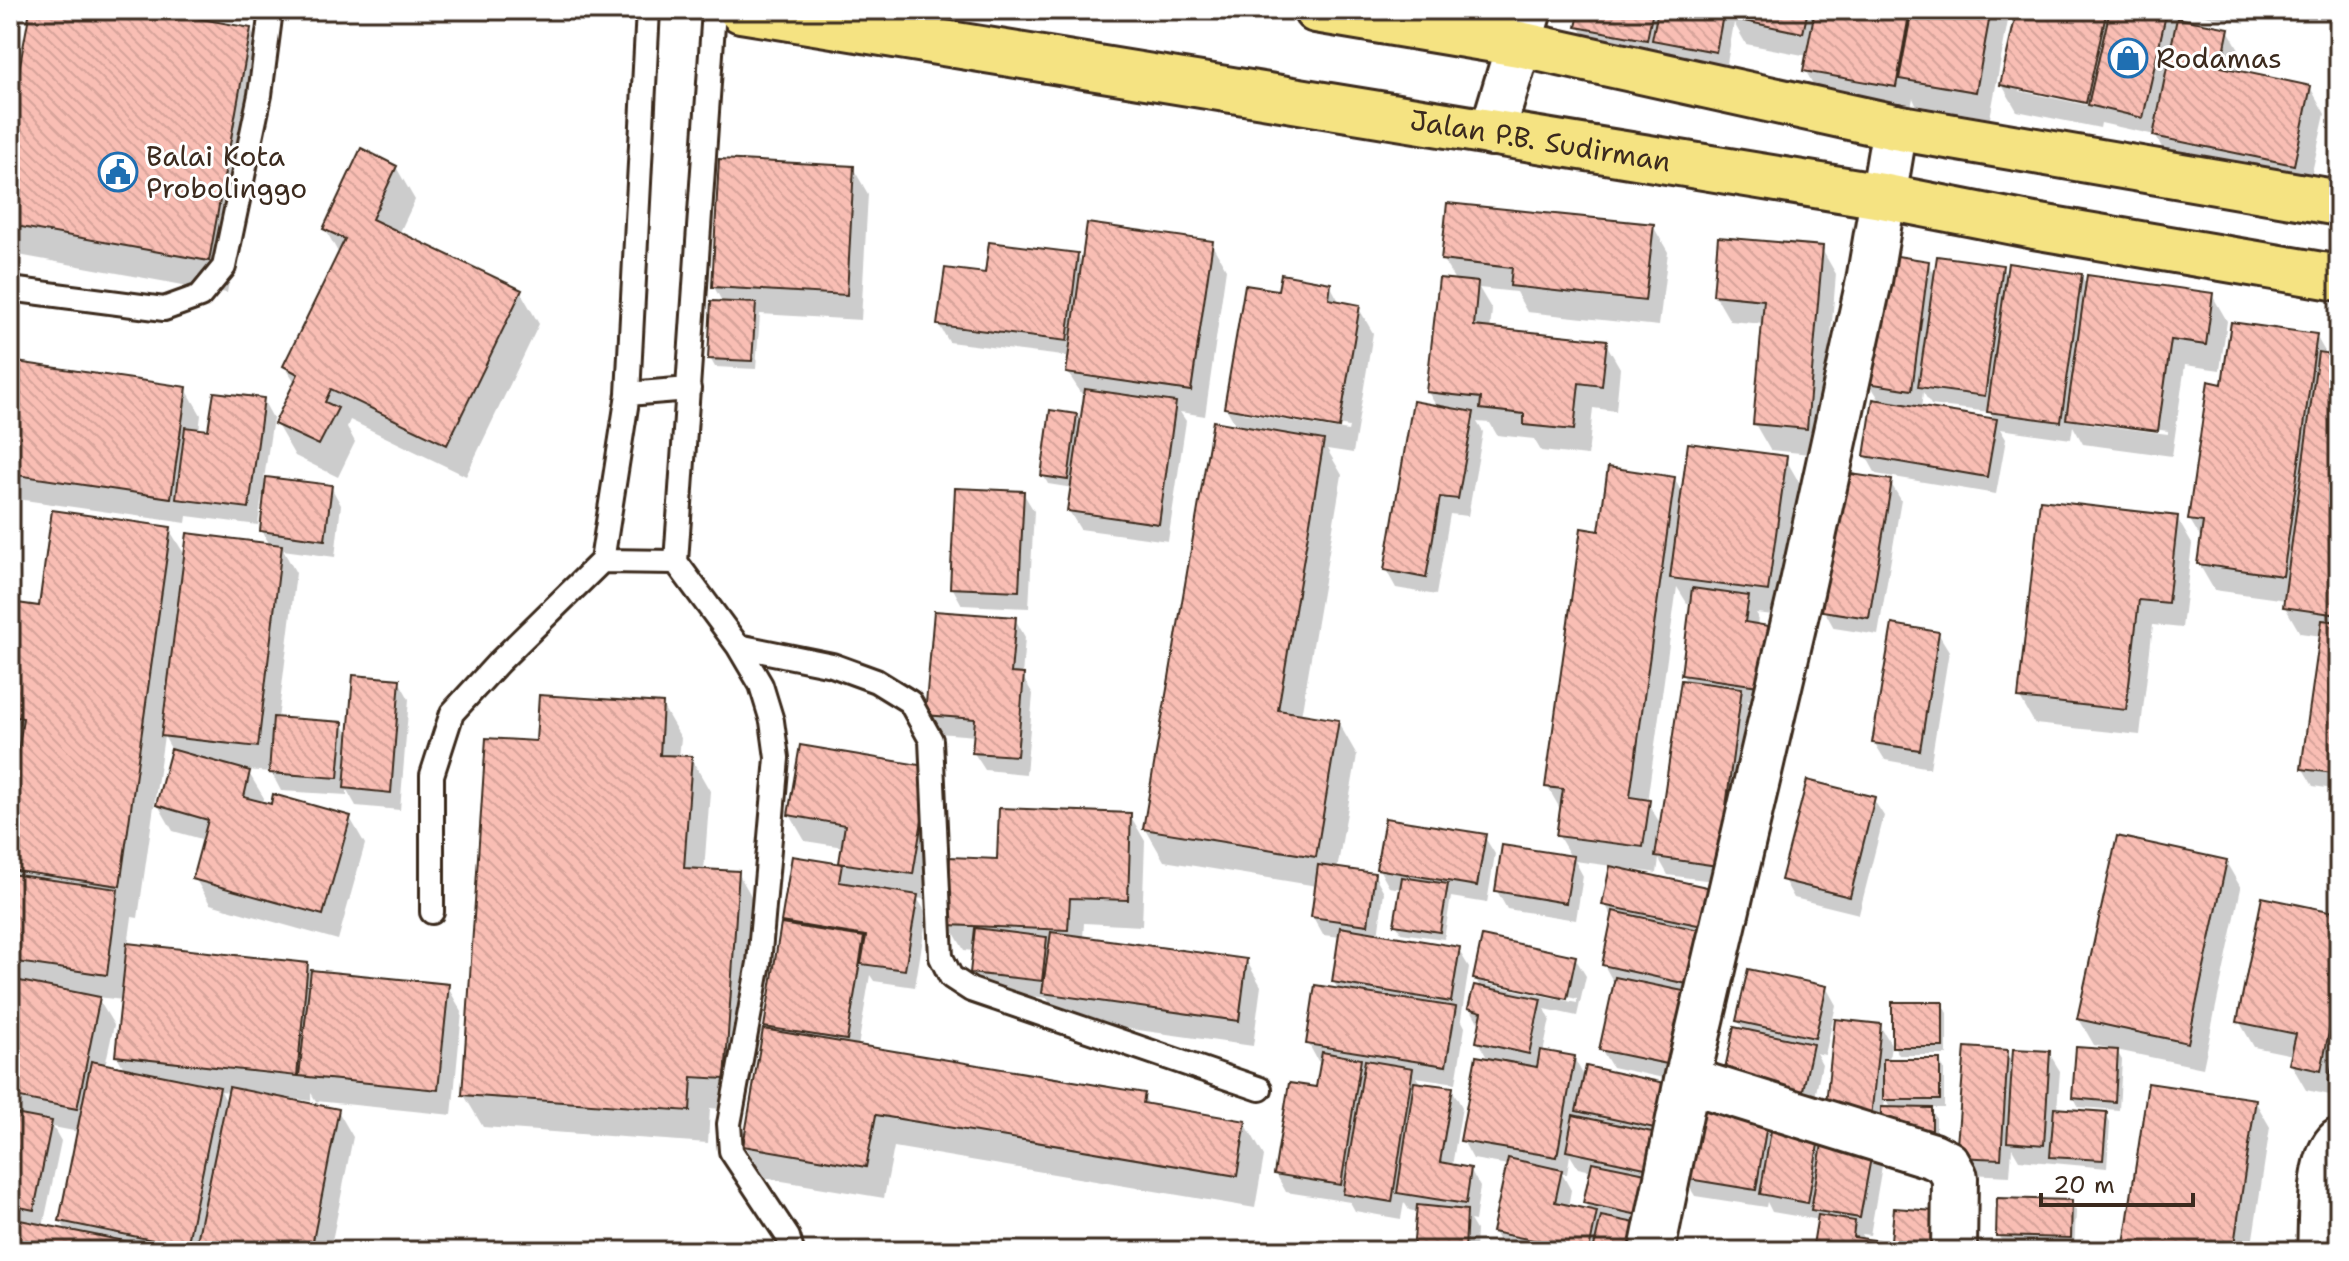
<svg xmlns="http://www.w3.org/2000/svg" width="2349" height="1261" viewBox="0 0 2349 1261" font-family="'Shantell Sans',sans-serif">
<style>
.shadow{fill:#0003;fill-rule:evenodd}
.building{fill:url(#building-back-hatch);stroke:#3b2a1e;stroke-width:2}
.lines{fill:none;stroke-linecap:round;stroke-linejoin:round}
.service-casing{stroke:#3b2a1e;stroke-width:28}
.minor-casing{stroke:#3b2a1e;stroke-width:50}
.primary-casing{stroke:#3b2a1e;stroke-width:50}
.service{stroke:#fff;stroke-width:22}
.minor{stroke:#fff;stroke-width:44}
.primary{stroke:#f5e382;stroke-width:44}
.labels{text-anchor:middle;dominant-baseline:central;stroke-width:6;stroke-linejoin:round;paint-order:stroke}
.poi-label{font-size:28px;fill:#3b2a1e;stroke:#fff;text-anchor:start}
.street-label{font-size:28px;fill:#3b2a1e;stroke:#fff}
</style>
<defs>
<pattern id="building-back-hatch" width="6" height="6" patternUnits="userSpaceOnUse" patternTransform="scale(2)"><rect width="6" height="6" fill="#f9beb4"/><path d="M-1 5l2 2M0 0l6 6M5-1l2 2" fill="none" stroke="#d6a39a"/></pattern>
</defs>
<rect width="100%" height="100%" fill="#fff"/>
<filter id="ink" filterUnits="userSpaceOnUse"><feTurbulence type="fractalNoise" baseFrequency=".0125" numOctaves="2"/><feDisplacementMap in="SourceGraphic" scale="16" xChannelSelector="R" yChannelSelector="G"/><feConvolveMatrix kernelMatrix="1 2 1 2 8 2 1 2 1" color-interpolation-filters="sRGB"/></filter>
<g filter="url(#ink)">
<path class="shadow" d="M32,10H141L250,29L269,62L227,293L13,254L10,249V131Z
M1582,10H2010L1990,118L1916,105L1913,98L1910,113L1820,96L1805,70L1808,56L1746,44L1734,23L1726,69L1665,58L1658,47L1657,57L1589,44L1579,26Z
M2019,10H2178L2180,14L2178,20L2228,30L2243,56L2239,73L2310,87L2325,114L2308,190L2170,162L2155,135L2101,123L2100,128L2017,111L2002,85ZM2019,87L2096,104L2095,107L2019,91Z
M2179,10H2247L2245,23Z
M396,167L415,200L399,234L520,291L539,324L466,476L350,420L347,427L355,442L338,477L295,456L276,423L296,384L285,366L339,254L325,229Z
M853,168L868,194L861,320L760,314L756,369L715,367L710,358L723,303L714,287Z
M1653,226L1668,252L1659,326L1527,312L1516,292L1479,288L1492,310L1490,330L1605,342L1620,368L1616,411L1593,408L1588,456L1541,451L1534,439L1497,435L1490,423L1477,422L1483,432L1468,516L1450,514L1436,595L1396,588L1386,570L1437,407L1428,392L1456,282L1443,260Z
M1211,243L1226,269L1205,416L1180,412L1186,421L1168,541L1080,529L1069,511L1073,488L1048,484L1043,475L1076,416L1082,426L1085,399L1068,373L1071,357L949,342L939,325L987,275L1077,254L1083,266Z
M1821,248L1836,274L1821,455L1770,450L1755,424L1764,324L1730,321L1715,295Z
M1928,263L1936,277L2002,267L2008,278L2081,275L2087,286L2212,295L2227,321L2220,370L2185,365L2172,456L2083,444L2073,426L2071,439L2000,429L2006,439L1996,494L1876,474L1866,456L1881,402L1869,383ZM1923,392L1931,405L1990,412L1995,421L1921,409ZM2084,419L2168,431V434L2084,423Z
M1330,285L1340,303L1358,307L1373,333L1353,453L1327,449L1342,475L1301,716L1338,722L1357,755L1337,870L1374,874L1384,892L1378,936L1458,949L1469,967L1461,1019L1465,1027L1456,1083L1416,1077L1421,1085L1452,1089L1462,1107L1452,1166L1470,1169L1480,1187L1475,1221L1470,1220L1476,1230L1475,1251H1415L1418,1212L1409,1210L1404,1202L1401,1219L1355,1211L1350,1202L1286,1192L1276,1174L1318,1090L1322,1062L1318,1061L1308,1043L1339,991L1334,982L1341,937L1323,935L1313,917L1317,886L1164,861L1145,828L1237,427L1226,408L1280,293ZM1242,409L1349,427L1348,431L1242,413Z
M2316,336L2327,355L2339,357V837L2329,820L2333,789L2313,786L2303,769L2322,636L2300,633L2285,607L2286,600L2214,590L2199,564L2202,540L2190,520L2224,386Z
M10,363L186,389L201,415L199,431L210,433L263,400L273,418L264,479L331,487L341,505L335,557L283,550L296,573L278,719L342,724L350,738L399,681L409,699L400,810L356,806L347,790V795L281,791L271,772L247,770L264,798L263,804L350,818L365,844L338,940L210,904L195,878L205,840L173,831L158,805L173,752L164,736L138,918L132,917L128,946L307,965L311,972L447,986L462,1012L452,1115L316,1101L311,1093V1101L296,1099L295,1102L338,1111L353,1137L330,1251H10V825L21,747L10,745V604L40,608L169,529L186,557L270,545L262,531L266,497L262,496L258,525L187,516L186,523L10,498ZM97,997L123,1000L117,1056L125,1070L105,1066L114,1025ZM221,1091L229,1092L227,1103ZM53,1127L79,1132L61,1221L67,1232L43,1227L61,1141Z
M1785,458L1800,484L1782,616L1756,613L1758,616L1757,626L1775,704L1747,700L1751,708L1727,883L1668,875L1659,859L1657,873L1628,869V872L1724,893L1687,1083L1612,1067L1601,1049L1614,983L1604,965L1614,920L1605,904L1612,866L1575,861L1583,876L1576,920L1507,909L1497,891L1571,857L1558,835L1562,812L1547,786L1601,533L1674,478L1683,495ZM1677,587L1687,603L1692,604L1683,675L1687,683L1662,826L1647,802Z
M1890,482L1901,500L1878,635L1834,628L1824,610Z
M1023,493L1034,511L1029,608L962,605L952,587Z
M2177,518L2192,544L2182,628L2153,625L2140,735L2035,724L2020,698Z
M1015,619L1025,637L1022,676L1033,694L1026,774L985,770L974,753L976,736L938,733L927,715Z
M1938,633L1949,651L1930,768L1885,760L1874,742Z
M662,705L681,738L679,758H691L710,791L704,871L738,873L757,906L743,1111L710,1108L708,1143L483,1127L464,1095L538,743Z
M930,769L945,795L928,900L917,898L927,914L915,987L874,981L870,975L858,1047L1143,1095L1150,1107L1245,1123L1264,1156L1255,1208L894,1147L884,1198L764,1178L745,1145L769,1032L766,1026L786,927L783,922L793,858L843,866L841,862L843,847L805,841L790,815Z
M1873,799L1884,816L1859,914L1794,898L1784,880Z
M1130,815L1145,841L1142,926L1084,923L1083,938L1246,960L1261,986L1253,1046L1059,1019L1047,998L982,990L972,972L974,951L964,950L949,924L998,861Z
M1484,836L1495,854L1487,903L1451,897L1444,939L1401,933L1396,924L1402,889L1389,887L1379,869Z
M2226,862L2241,888L2203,1068L2116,1050L2122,1060L2119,1110L2079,1107L2074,1098L2112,1049L2094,1045L2079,1019Z
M2339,915V1093L2337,1089L2335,1096L2306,1090L2291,1064L2293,1055L2254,1047L2239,1021Z
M1575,958L1586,976L1577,1016L1545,1009L1550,1019L1543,1053L1574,1058L1585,1078L1668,1086L1655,1251L1504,1250L1494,1232L1508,1165L1473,1159L1463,1141L1489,1061L1478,1042L1481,1027L1470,1008L1481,988L1475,978ZM1486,979L1577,999V1003L1486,984ZM1570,1155L1578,1168L1592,1171L1585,1203L1591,1212L1568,1207L1571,1190L1562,1174H1567Z
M1826,987L1836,1005L1825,1055L1816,1053L1822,1064L1810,1121L1738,1021Z
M1942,1004L1947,1013V1055H1899L1894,1046Z
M1880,1026L1891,1044L1889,1061H1939L1944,1069V1108H1930L1936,1118V1146L1827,1112ZM1885,1099L1891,1109H1884Z
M2007,1052L2014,1064L2049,1053L2060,1071L2057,1110L2106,1114L2110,1122L2107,1168L2019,1160L2012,1148L2010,1176L1969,1174L1958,1156Z
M2255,1101L2270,1127L2251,1251H2125Z
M1697,1107L1883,1160L1870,1235L1861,1234L1865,1241L1888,1244L1892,1251H1814L1820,1220L1772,1212L1767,1202L1766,1207L1695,1196L1684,1178Z
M2071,1202L2076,1211L2074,1250L2093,1251H1988L2005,1247L1998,1235Z"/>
<path class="building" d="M30,10H153L251,28L209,261L10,225V119Z
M1580,10H1653L1647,40L1576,27Z
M1658,10H1724L1716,52L1652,40Z
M1730,10H1808L1803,33L1729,18Z
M1815,10H1910L1896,87L1803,71Z
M1912,10H1991L1976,92L1899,79Z
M2017,10H2107L2086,103L2000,85Z
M2110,10H2167L2143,118L2088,105Z
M2177,18L2229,28L2221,67L2311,86L2294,165L2153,136Z
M361,148L397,166L372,219L522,290L447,445L331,389L325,402L338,408L319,445L274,424L298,374L283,366L345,239L323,229Z
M719,159L854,166L847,295L712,287Z
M1447,203L1654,224L1645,301L1510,286L1512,268L1441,260Z
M1087,223L1213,241L1191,391L1066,373Z
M1718,237L1823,246L1807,429L1753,424L1764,300L1713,295Z
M989,242L1078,253L1067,341L937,325L945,268L985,273Z
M1885,254L1929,261L1912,390L1867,383Z
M1937,256L2003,265L1985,396L1918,387Z
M2008,263L2082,274L2061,422L1987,412Z
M1281,274L1331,283L1329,299L1360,305L1339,428L1224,408L1245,285L1278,290Z
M2087,275L2213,293L2206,345L2171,340L2158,431L2066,419Z
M1439,278L1478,282L1474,326L1607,340L1602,386L1579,383L1574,430L1524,425V414L1480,409L1481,398L1426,392Z
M711,301L756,303L752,361L708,359Z
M2231,322L2317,334L2283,576L2197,564L2203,522L2188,520L2208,381L2222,384Z
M2318,352L2339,355V615L2283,607Z
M10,361L187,387L171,498L10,474Z
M1085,389L1176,402L1159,524L1067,511Z
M214,392L264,398L249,508L176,499L185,427L208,430Z
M1873,399L1997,419L1987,477L1864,456Z
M1413,401L1474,412L1458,499L1440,497L1426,578L1384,570Z
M1050,410L1077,414L1068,480L1041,476Z
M1213,421L1324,440L1278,710L1339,720L1316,857L1143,829Z
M1688,443L1787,456L1768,591L1670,578Z
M1608,467L1675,477L1630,797L1650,800L1643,847L1556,836L1563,789L1545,787L1581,528L1599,531Z
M1844,473L1892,480L1869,618L1822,611Z
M266,477L332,485L325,540L260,531Z
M955,488L1024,491L1019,591L950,588Z
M2040,500L2178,516L2168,603L2139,600L2126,710L2018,698Z
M52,510L171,527L120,886L10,870V811L23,718L10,716V602L39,606Z
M187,533L282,545L258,747L161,736Z
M1692,588L1749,596L1745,622L1774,627L1766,687L1681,675Z
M934,611L1016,617L1011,673L1024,674L1017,756L972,753L975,719L925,715Z
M2322,620L2339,622V822L2327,820L2334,773L2301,769Z
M1892,624L1939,632L1920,750L1872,743Z
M353,675L400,679L391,793L344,788Z
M1681,680L1742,688L1718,866L1655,857Z
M539,695L663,703L660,755L692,756L684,868L739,871L725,1079L692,1077L690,1111L462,1095L486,738L536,741Z
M273,717L343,722L338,778L269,773Z
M800,745L931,767L913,874L839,863L845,825L788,815Z
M171,749L250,771L244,797L271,804L273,794L351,816L323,915L192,879L208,820L156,805Z
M1807,780L1875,797L1850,897L1781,880Z
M999,808L1131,813L1128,900L1070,898L1068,930L947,925L950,857L997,859Z
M1385,818L1486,834L1477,886L1376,869Z
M2117,836L2227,860L2188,1043L2077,1019Z
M1502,845L1574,856L1566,903L1495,891Z
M792,856L842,864L839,882L918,895L905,970L861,964L866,936L781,922Z
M1318,865L1375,873L1368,925L1311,917Z
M1610,866L1725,891L1717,929L1602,905Z
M10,874L118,889L107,975L10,961Z
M1402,877L1448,884L1440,932L1394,925Z
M2262,897L2339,913V983L2321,1071L2289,1064L2296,1034L2237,1022Z
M1613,911L1699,930L1687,984L1602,965Z
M781,924L864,937L847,1040L764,1027Z
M1340,927L1460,947L1451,1002L1332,982Z
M975,928L1047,937L1042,981L970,973Z
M1051,932L1247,959L1239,1021L1042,993Z
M1482,936L1576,956L1567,999L1473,979Z
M127,943L308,963L297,1076L115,1056Z
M1748,969L1827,986L1815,1038L1736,1021Z
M311,970L449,984L438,1090L299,1076Z
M1615,977L1693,993L1677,1066L1599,1050Z
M10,979L100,997L77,1109L10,1096Z
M1315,985L1456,1007L1446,1066L1306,1044Z
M1474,985L1541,999L1529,1054L1476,1042L1482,1012L1468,1008Z
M1892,1002H1943V1047H1892Z
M1835,1019L1881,1024L1871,1118L1825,1113Z
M1734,1027L1813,1044L1800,1104L1721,1087Z
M763,1029L1145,1093L1143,1103L1246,1121L1237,1176L876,1115L866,1167L743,1146Z
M2339,1035V1083L2329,1081Z
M1965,1047L2008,1050L2001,1159L1956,1157Z
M2076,1047L2118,1050L2115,1102L2072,1098Z
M2013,1049L2050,1051L2044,1145L2007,1142Z
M1540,1050L1575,1056L1557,1157L1460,1141L1476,1056L1537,1067Z
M1322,1052L1361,1059L1341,1185L1274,1174L1289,1083L1316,1087Z
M1883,1059H1940V1100H1883Z
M1365,1060L1413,1068L1392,1202L1343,1194Z
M91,1061L220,1087L187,1247L59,1221Z
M1586,1066L1669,1084L1659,1129L1576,1111Z
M1414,1082L1453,1087L1440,1162L1471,1168L1466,1204L1397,1193Z
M2148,1083L2256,1099L2233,1251H2123Z
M229,1087L339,1109L311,1251H195Z
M1695,1105L1768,1118L1756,1190L1682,1178Z
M1881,1107L1932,1108V1138L1881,1137Z
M2054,1108L2107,1112L2103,1160L2050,1157Z
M10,1113L52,1121L34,1210L10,1205Z
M1573,1115L1666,1135L1659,1171L1566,1151Z
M1773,1119L1821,1127L1808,1203L1760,1194Z
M1824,1132L1874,1141L1860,1218L1811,1210Z
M1508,1158L1562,1170L1555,1202L1597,1211L1589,1251L1492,1232Z
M1592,1162L1651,1174L1643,1216L1583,1203Z
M1997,1198L2072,1200L2071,1238L1996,1236Z
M1417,1205L1467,1210L1465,1251H1413Z
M1894,1208L1948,1212L1944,1251H1890Z
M1818,1215L1855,1221L1853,1237L1889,1242L1888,1251H1812Z
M1601,1216L1655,1227L1650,1251H1593Z
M10,1218L174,1251H10Z
M1987,1244L2094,1248V1251H1986Z"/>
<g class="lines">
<g class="service-casing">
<path id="service" d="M714,10L676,562L738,646L761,685L772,721L777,758L759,963L729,1124L731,1151L788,1237L792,1251
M10,289L164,309L200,296L224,267L260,95L271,10
M628,394L689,389
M602,561L676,562
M738,646L832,665L876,681L910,702L931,740L941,957L951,977L971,990L1260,1089
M432,912V775L452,713L498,663L602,561L628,394L648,10"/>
</g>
<g class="minor-casing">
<path id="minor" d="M1492,133L1529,10
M1687,1080L1933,1156L1947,1163L1955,1177L1954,1251
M1652,1251L1687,1080L1801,592L1869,281L1895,127
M2320,1251C2322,1224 2318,1159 2339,1141"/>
</g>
<g class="primary-casing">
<g id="primary">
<path id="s1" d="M741,10L1882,196L2034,226L2339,278"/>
<path d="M1316,10L1519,44L1895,127L2339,203"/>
</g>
</g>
<use href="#service" class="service"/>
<use href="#minor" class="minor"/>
<use href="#primary" class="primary"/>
</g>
</g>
<defs>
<g id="shop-ring" transform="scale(2)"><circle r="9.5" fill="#fff" stroke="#1f6fb2" stroke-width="1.5"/><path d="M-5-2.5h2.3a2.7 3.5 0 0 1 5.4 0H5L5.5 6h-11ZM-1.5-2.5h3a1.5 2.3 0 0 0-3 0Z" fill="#1f6fb2"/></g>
<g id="civic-ring" transform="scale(2)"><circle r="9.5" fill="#fff" stroke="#1f6fb2" stroke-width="1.5"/><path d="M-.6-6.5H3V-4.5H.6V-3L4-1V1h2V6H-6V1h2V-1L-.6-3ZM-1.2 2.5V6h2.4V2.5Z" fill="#1f6fb2"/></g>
</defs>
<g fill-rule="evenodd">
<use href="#shop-ring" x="2128" y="58"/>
<use href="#civic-ring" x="118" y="172"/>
</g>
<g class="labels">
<g class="poi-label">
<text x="2156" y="58">Rodamas</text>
<text x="146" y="156">Balai Kota<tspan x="146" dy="32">Probolinggo</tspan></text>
</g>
<g class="street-label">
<text stroke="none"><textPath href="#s1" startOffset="810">Jalan P.B. Sudirman</textPath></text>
</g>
</g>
<rect width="2349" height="1261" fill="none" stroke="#fff" stroke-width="40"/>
<rect x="20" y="20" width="2309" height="1221" fill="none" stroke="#3b2a1e" stroke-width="3" filter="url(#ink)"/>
<path d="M2041 1193v12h152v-12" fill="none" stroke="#3b2a1e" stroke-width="4"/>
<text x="2053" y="1193" font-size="24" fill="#3b2a1e" stroke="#ffffff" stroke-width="6" paint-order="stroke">20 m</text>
</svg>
